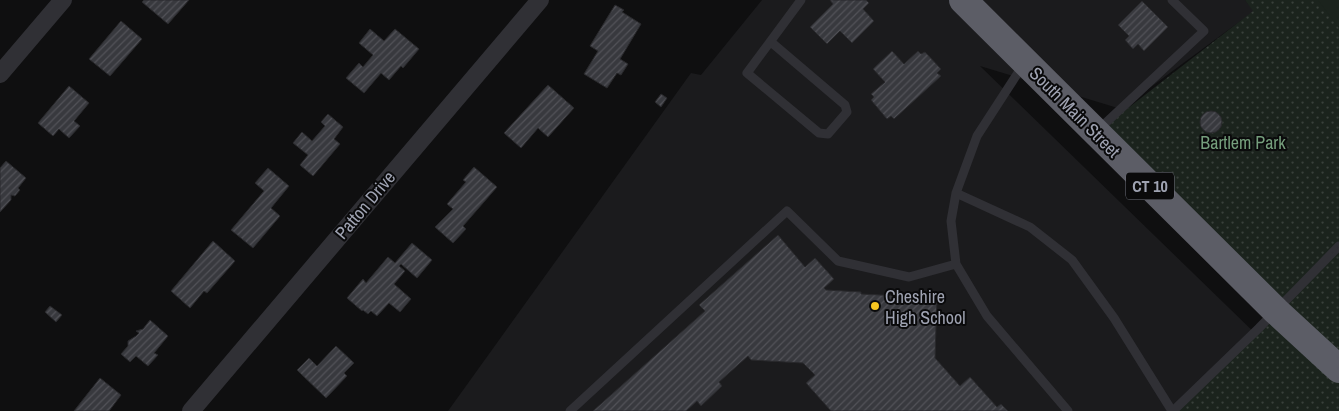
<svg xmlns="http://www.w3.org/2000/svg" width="1339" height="411" viewBox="0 0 1339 411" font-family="'Archivo Narrow',sans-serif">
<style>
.built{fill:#1b1b1d}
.green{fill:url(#green-dots)}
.pitch{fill:#1b231d}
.building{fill:url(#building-hatch);stroke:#29292c}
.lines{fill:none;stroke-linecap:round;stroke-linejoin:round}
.lane{stroke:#303035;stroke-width:9}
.street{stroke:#303035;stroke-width:18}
.highway{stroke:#5c5d66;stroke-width:28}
.poi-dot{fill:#f6c520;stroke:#0a0a0b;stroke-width:2}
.labels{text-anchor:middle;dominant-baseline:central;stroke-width:4;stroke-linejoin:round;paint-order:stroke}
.shield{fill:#0a0a0b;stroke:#727580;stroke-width:1}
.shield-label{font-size:16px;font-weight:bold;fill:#9fa3b2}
.street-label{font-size:18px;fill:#9fa3b2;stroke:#0a0a0b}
.park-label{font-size:18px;fill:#759e7c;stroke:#0a0a0b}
.poi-label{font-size:18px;fill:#9fa3b2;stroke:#0a0a0b;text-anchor:start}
</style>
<defs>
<pattern id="green-dots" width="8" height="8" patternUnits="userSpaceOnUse" patternTransform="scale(1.25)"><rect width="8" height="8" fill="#1b231d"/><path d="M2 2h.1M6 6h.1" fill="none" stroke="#39403b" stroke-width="1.8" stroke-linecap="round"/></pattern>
<pattern id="building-hatch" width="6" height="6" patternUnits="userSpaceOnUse" patternTransform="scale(1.25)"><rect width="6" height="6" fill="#38393e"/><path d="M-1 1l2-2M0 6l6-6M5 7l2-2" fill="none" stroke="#525258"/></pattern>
</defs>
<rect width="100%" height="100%" fill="#0f0f10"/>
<path class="built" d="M762,0H1245L1254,11L1121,109L980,66L1335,411H448L691,73L701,75Z"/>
<path class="green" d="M1245,0H1339V411H1173L1276,311L1096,133L1253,11Z"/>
<path class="pitch" d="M1318,0H1339V28Z"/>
<path class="building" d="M144,0H189L168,24L142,2Z
M866,0L869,3L863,9L874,21L852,43L840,31L827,44L810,27L833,4L830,0Z
M1142,1L1168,27L1144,51L1138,44L1133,49L1125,40L1129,36L1118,25Z
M615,5L624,10L622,12L641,24L620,59L628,64L621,75L617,73L607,88L584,74L598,51L590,46Z
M121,21L142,39L110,76L89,59Z
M370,29L384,41L395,29L419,49L403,68L401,66L389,80L381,73L364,93L346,78L359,63L363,67L373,55L359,43Z
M892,51L904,64L918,51L921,54L925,52L941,69L937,73L941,76L894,119L891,116L887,119L871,100L874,97L871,94L885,82L873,69Z
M548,85L574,108L548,137L538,128L521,148L504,133Z
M69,86L89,103L74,121L80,126L69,138L59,129L53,136L38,123Z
M661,94L667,98L661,107L655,102Z
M1200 122a11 11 0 1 1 22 0a11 11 0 1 1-22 0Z
M328,114L343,127L334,139L340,144L313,176L300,165L308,155L293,143L302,132L312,141L325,126L321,122Z
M6,161L26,178L18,188L20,190L15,196L11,195V200L0,212V168Z
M474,167L497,187L463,226L466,229L453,243L435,227L453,209L447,204L466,182L463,180Z
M268,168L289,186L271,208L280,216L253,248L231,230L264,191L255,183Z
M778,235L805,267L815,258L834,279L824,288L826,290L861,292V294L899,296V293L937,295L935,358L960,386L970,377L997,407L1001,404L1008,411H831L806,383L815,375L803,363L751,360L748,356L719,382L722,386L701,406L697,401L686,411H593L705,311L699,305Z
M213,241L235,261L207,293L204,291L190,308L171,291Z
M412,243L432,260L417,278L401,264L399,266L405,271L394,284L411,299L400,312L389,303L377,316L371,311L368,314L363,310L362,311L347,298L363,279L366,283L388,257L395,263Z
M50,306L62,315L56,322L45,312Z
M150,320L168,336L154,353L158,355L148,366L136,356L130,362L121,354L128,346V341L136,336L139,333L136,331L143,329Z
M336,346L354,363L344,373L347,376L326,398L297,370L309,358L317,366Z
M100,378L121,395L109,411H74Z"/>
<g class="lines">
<path class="lane" d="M771,42L845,105L847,112L828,134L819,133L747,73L801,0
M1023,65L977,136L956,193L951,221L956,264L987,316L1068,411
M1097,131L1204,31L1172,0
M956,193L1030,227L1072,260L1114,318L1172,411
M570,411L787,211L838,261L909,277L956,264
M1173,411L1259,328L1339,246"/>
<path class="street" d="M0,74L63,0
M191,411L540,0"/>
<path class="highway" d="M963,0L1276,311L1339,369"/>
</g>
<circle class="poi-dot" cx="875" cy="306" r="5"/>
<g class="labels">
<rect class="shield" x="1126" y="172.5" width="48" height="27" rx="4"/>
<g class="shield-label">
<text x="1150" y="186">CT 10</text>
</g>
<g class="street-label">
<text transform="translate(1075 112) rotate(45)">South Main Street</text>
<text transform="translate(365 205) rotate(-50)">Patton Drive</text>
</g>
<g class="park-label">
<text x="1243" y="142">Bartlem Park</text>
</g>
<g class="poi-label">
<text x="885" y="296">Cheshire<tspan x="885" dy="21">High School</tspan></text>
</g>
</g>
</svg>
